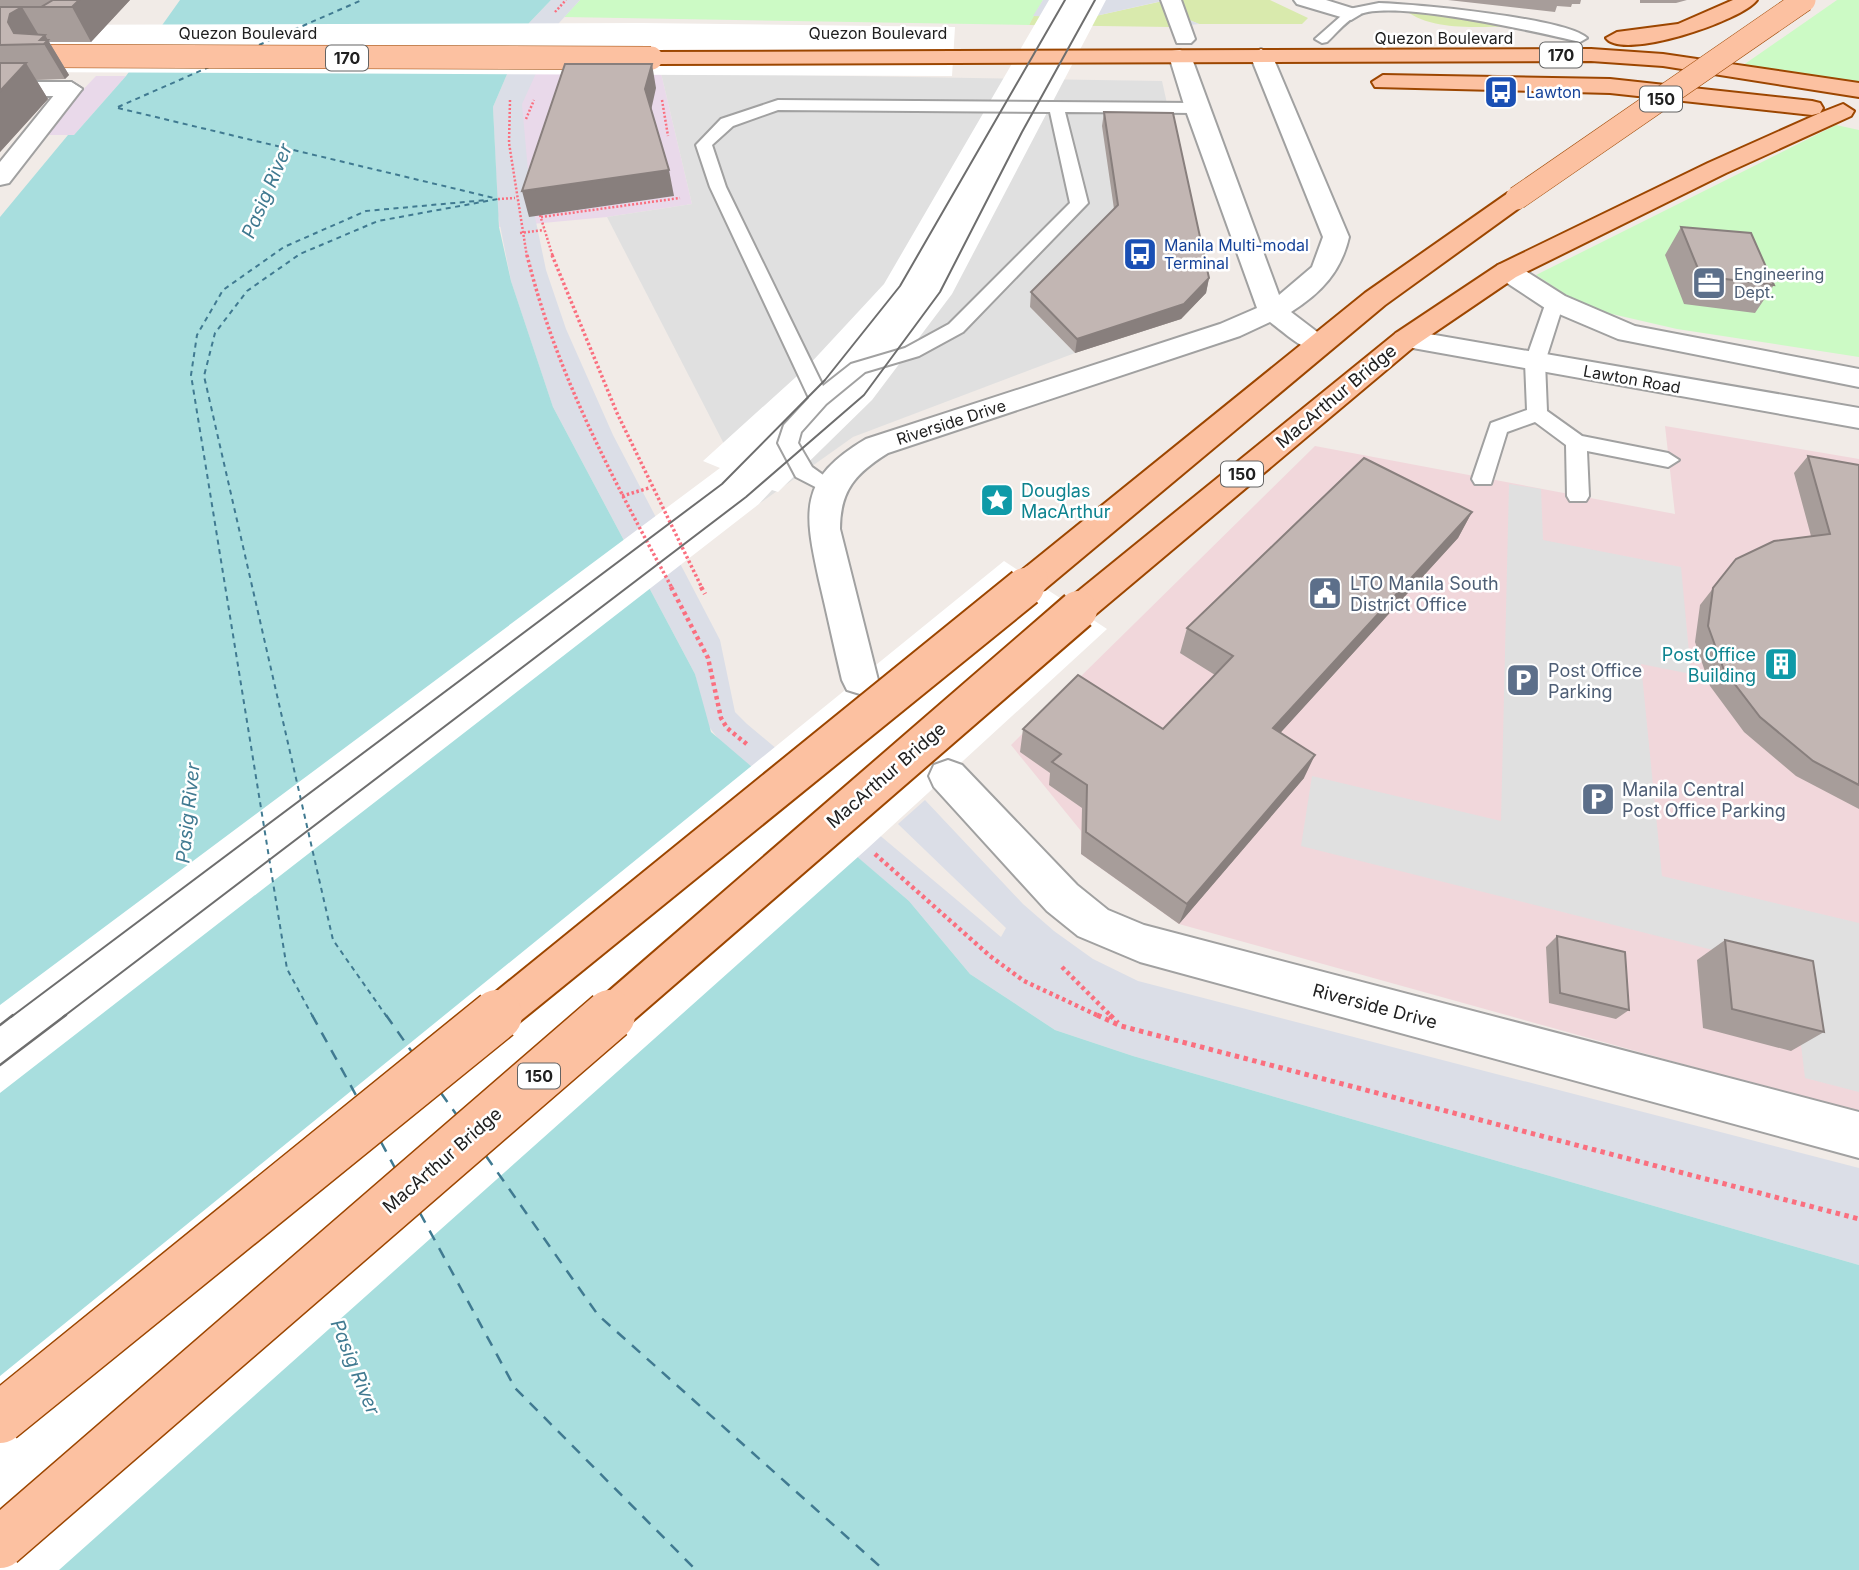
<svg xmlns="http://www.w3.org/2000/svg" width="1859" height="1570" viewBox="0 0 1859 1570" font-family="Inter,sans-serif">
<style>
.commercial{fill:#f1d7db}
.industrial{fill:#e9d9ea}
.grass{fill:#d9eaad}
.park{fill:#ccfac5}
.parking{fill:#e0e0e0}
.plaza{fill:#dbdee7}
.water{fill:#a8dede}
.pier{fill:#fff}
.lines{fill:none;stroke-linecap:round;stroke-linejoin:round}
.ferry-far1{stroke:#407a91;stroke-width:2;stroke-dasharray:5 4.5;stroke-linecap:butt}
.ferry{stroke:#407a91;stroke-width:2.5;stroke-dasharray:11 9;stroke-linecap:butt}
.service-casing{stroke:#a1a1a1;stroke-width:4}
.pedestrian-casing{stroke:#a1a1a1;stroke-width:4}
.minor-casing{stroke:#a1a1a1;stroke-width:4}
.tertiary-casing{stroke:#a1a1a1;stroke-width:4}
.primary-casing{stroke:#9c4600;stroke-width:4}
.path-far3{stroke:#fa6f7f;stroke-width:2.5;stroke-dasharray:2 2;stroke-linecap:butt}
.path-far2{stroke:#fa6f7f;stroke-width:3.5;stroke-dasharray:2.5 2.5;stroke-linecap:butt}
.path-far1{stroke:#fa6f7f;stroke-width:4.5;stroke-dasharray:3.5 3.5;stroke-linecap:butt}
.path{stroke:#fa6f7f;stroke-width:5;stroke-dasharray:4.5 4.5;stroke-linecap:butt}
.service{fill:#fff;fill-rule:evenodd}
.pedestrian{fill:#fff;fill-rule:evenodd}
.minor{fill:#fff;fill-rule:evenodd}
.tertiary{fill:#fff;fill-rule:evenodd}
.primary{fill:#fcc1a1;fill-rule:evenodd}
.tram-far1{stroke:#6e6e6e;stroke-width:2}
.tram{stroke:#6e6e6e;stroke-width:2.5}
.primary-bridge-far3-casing{stroke:#9c4600;stroke-width:24;stroke-linecap:butt}
.primary-bridge-far2-casing{stroke:#9c4600;stroke-width:32;stroke-linecap:butt}
.primary-bridge-far1-casing{stroke:#9c4600;stroke-width:42;stroke-linecap:butt}
.primary-bridge-casing{stroke:#9c4600;stroke-width:53;stroke-linecap:butt}
.primary-bridge-far3{stroke:#fcc1a1;stroke-width:23}
.primary-bridge-far2{stroke:#fcc1a1;stroke-width:30}
.primary-bridge-far1{stroke:#fcc1a1;stroke-width:38}
.primary-bridge{stroke:#fcc1a1;stroke-width:50}
.wall{fill:#a79d9a}
.shaded-wall{fill:#887f7d}
.building{fill:#c2b6b3;stroke:#887f7d;stroke-width:2}
.labels{text-anchor:middle;dominant-baseline:central;stroke-width:5;stroke-linejoin:round;paint-order:stroke}
.far-street-label{font-size:16px;fill:#202020;stroke:#fff}
.shield{fill:#fff;stroke:#636363;stroke-width:2}
.shield-label{font-size:16px;font-weight:bold;fill:#202020}
.far-transit-label{font-size:16px;fill:#164399;stroke:#fff;text-anchor:start}
.far-service-label{font-size:16px;fill:#4e5e75;stroke:#fff;text-anchor:start}
.street-label{font-size:18px;fill:#202020;stroke:#fff}
.culture-label{font-size:18px;fill:#0d838f;stroke:#fff;text-anchor:start}
.service-label{font-size:18px;fill:#4e5e75;stroke:#fff;text-anchor:start}
.water-label{font-size:19px;font-style:italic;fill:#407a91;stroke:#fff}
</style>
<rect width="100%" height="100%" fill="#f1ebe7"/>
<path class="commercial" d="M1665,426L1859,459V1113L1179,924L1081,854V831L1011,745L1315,446L1675,514Z"/>
<path class="industrial" d="M507,73H661L692,204L607,217L499,227Z
M96,76H126L74,135H40Z"/>
<path class="grass" d="M1182,0H1270L1308,18L1302,24H1199L1187,19Z
M1163,1L1171,27L1029,25L1033,16L1091,17Z
M1405,10L1513,27C1481,26 1432,32 1405,10Z"/>
<path class="park" d="M580,0H1043L1029,25L564,17Z
M1837,0H1859V83L1739,68Z
M1836,125L1859,130V357L1677,329L1586,308L1536,275Z"/>
<path class="parking" d="M661,73L1162,81L1168,108L1116,220L1030,307L1075,353L853,437L756,506L607,217L692,204Z
M1509,484L1541,489L1543,540L1681,567L1691,674L1641,664L1662,876L1859,923V1092L1805,1078L1792,970L1301,846L1312,776L1501,821Z"/>
<path class="plaza" d="M551,0H580L559,23L522,104L530,193L546,270L566,329L613,435L720,640L735,712L747,724L1001,937L1006,928L898,824L925,800L1023,904L1054,931L1093,959L1138,981L1859,1168V1265L1133,1056L1055,1030L970,974L909,901L720,741L706,723L695,674L553,407L511,281L498,215L493,107L529,23Z
M1043,0H1182L1187,19L1199,24L1171,27L1162,1L1091,17L1033,16Z"/>
<path class="water" d="M180,0H551L529,23L493,107L499,227L511,281L553,407L695,674L711,732L909,901L970,974L1055,1030L1133,1056L1859,1265V1570H0V217L68,135H74L126,76Z"/>
<path class="pier" d="M1049,0H1106L952,294L872,400L778,492L772,490L759,504L0,1093V1005L720,468L703,461L807,367L884,284Z
M641,23L955,27L952,76L0,72V25Z
M1004,561L1107,629L868,848L59,1570H0V1376Z"/>
<g class="lines">
<path class="ferry-far1" d="M259,45L362,0
M118,107L209,67
M118,108L494,198
M313,1017L287,969L191,375L197,335L223,290L284,247L366,211L487,200
M387,1017L333,940L204,376L215,333L247,291L300,254L378,221L498,199"/>
<path class="ferry" d="M312,1015L357,1097
M386,1015L412,1052
M441,1093L456,1114
M381,1142L395,1168
M486,1156L598,1315L884,1570
M420,1213L515,1388L696,1570"/>
<g class="service-casing">
<path id="service" d="M1379,3C1415,4 1566,18 1587,38L1580,42C1537,32 1398,0 1360,14C1347,19 1337,33 1327,42L1322,43L1315,39L1349,9Z
M778,100L1196,103L1204,108L1196,113L1065,112L1088,203L963,332L919,356L865,372L826,404L801,432L798,443L812,467L840,487L837,492L829,494L796,477L778,443L784,425L809,398L710,187L696,145L721,119ZM778,110L1050,112L1070,203L949,324L905,348L851,364L823,386L726,187L712,145L733,126Z
M1555,296L1564,302L1545,362L1547,411L1582,436L1668,453L1679,460L1668,467L1587,451L1589,496L1586,501H1570L1567,496L1566,445L1535,422L1507,432L1491,484H1475L1472,479L1491,423L1527,410L1525,362L1546,302Z"/>
</g>
<g class="pedestrian-casing">
<path id="pedestrian" d="M1161,0H1181L1195,39L1191,43H1177Z
M1294,0H1326L1358,10L1361,14L1351,20L1297,4Z
M0,82H71L82,89L71,96H0Z"/>
</g>
<g class="minor-casing">
<path id="minor" d="M1261,49L1272,55L1349,237C1341,272 1321,293 1291,312L1333,344L1329,350C1307,356 1288,335 1270,322L1240,336L888,453C856,473 840,490 840,529L878,680L873,690L860,694L847,690L842,680C834,647 827,613 819,580C804,511 798,479 866,439L1220,324L1257,308L1185,108L1169,56L1172,51L1180,50L1191,56L1279,295L1312,267L1323,237L1250,55Z
M71,82L82,89L9,183L0,185V162L63,84Z
M948,760L962,765L1077,885L1108,910L1144,925L1859,1112V1158L1140,962L1078,936L1047,911L934,787L929,776L934,765Z"/>
</g>
<g class="tertiary-casing">
<path id="tertiary" d="M1507,263L1516,265L1565,296L1635,326L1859,369V387L1618,339L1545,308L1498,277L1494,271L1498,265Z
M1406,330L1859,408V428L1396,345L1392,339L1396,333Z"/>
</g>
<g class="primary-casing">
<path id="primary" d="M1733,0H1757C1742,21 1622,61 1606,38L1617,32L1678,24Z
M1591,49L1663,54L1859,83V97L1663,66L1591,61L651,64L640,58L651,52Z
M1383,75L1610,79L1812,101L1820,103L1823,108L1820,113L1843,104L1854,111L1851,116L1726,173L1516,277L1416,345L1090,619L1078,623L1066,619L1061,610L1066,601L1396,333L1498,265L1708,163L1820,113L1812,115L1610,93L1375,87L1372,82Z
M1517,191L1526,193L1529,198L1526,203L1385,305L1045,589L1033,592L1021,589L1016,580L1021,571L1365,293L1508,193Z"/>
</g>
<path class="path-far3" d="M555,12L566,0
M510,100L509,143L527,257
M662,100L668,136
M526,119L534,100
M498,199L515,198
M540,215L553,257
M541,217L680,198
M520,233L544,230"/>
<path class="path-far2" d="M527,255C556,374 614,481 672,588
M552,255L617,413L702,588
M622,496L649,488"/>
<path class="path-far1" d="M671,587L708,658L721,718L727,728L749,746
M701,587L705,594
M875,854L990,956L1024,981L1101,1017
M1062,967L1112,1017"/>
<path class="path" d="M1097,1015L1121,1026L1859,1219
M1110,1015L1118,1023"/>
<use href="#service" class="service"/>
<use href="#pedestrian" class="pedestrian"/>
<use href="#minor" class="minor"/>
<use href="#tertiary" class="tertiary"/>
<use href="#primary" class="primary"/>
<path class="tram-far1" d="M11,1017L722,484L825,380L900,286L1065,0
M63,1017L746,497L864,395L940,292L1022,132L1095,0"/>
<path class="tram" d="M0,1025L13,1015
M0,1065L66,1015"/>
<g class="primary-bridge-far3-casing">
<path id="primary-bridge-far3" d="M43,56L651,58
M1517,198L1804,0"/>
</g>
<g class="primary-bridge-far2-casing">
<path id="primary-bridge-far2" d="M1023,588L1033,580"/>
</g>
<g class="primary-bridge-far1-casing">
<path id="primary-bridge-far1" d="M495,1017L1025,587
M608,1017L1078,610"/>
</g>
<g class="primary-bridge-casing">
<path id="primary-bridge" d="M0,1418L497,1015
M0,1543L610,1015"/>
</g>
<use href="#primary-bridge-far3" class="primary-bridge-far3"/>
<use href="#primary-bridge-far2" class="primary-bridge-far2"/>
<use href="#primary-bridge-far1" class="primary-bridge-far1"/>
<use href="#primary-bridge" class="primary-bridge"/>
</g>
<path class="wall" d="M0,0H130L91,42H49L69,75L65,79L36,80L48,99L0,152Z
M1448,0H1581L1580,4H1572L1571,7L1557,6L1555,12Z
M1640,0H1687L1676,3H1640Z
M1104,112L1209,278L1206,293L1181,319L1075,353L1030,307L1031,292L1114,209L1102,126Z
M1681,227L1774,285L1755,313L1684,304L1665,255Z
M1808,456L1859,465V809L1796,776L1744,732L1710,686L1695,642L1700,605L1736,559L1811,536L1794,473Z
M1472,512L1458,538L1280,733L1304,778L1179,924L1081,854L1082,808L1049,785L1050,773L1020,752L1023,729H1163L1215,675L1180,653L1187,628Z
M1557,936L1629,1010L1616,1019L1549,1003L1546,947Z
M1725,940L1824,1032L1791,1051L1703,1028L1697,960Z"/>
<path class="shaded-wall" d="M79,0H130L91,42L72,7Z
M22,7L41,39L45,35L69,75L65,79L44,44H22L8,22L10,14Z
M26,63L48,99L0,152V91Z
M652,64L656,88L650,115L645,89Z
M669,170L674,196L529,217L522,191Z
M1209,278L1206,293L1181,319L1075,353L1077,339Z
M1472,512L1458,538L1263,752L1273,728Z
M1315,755L1304,778L1179,924L1187,904Z"/>
<path class="building" d="M53,0H79L72,7H22L10,14L8,22L14,33L45,35L40,40H48L44,44L0,45V7H41Z
M0,63H26L0,91Z
M565,64H652L645,89L669,170L522,191Z
M1104,112L1173,113L1209,278L1184,304L1077,339L1031,292L1118,205Z
M1681,227L1751,233L1774,285L1701,276Z
M1808,456L1859,465V785L1813,761L1760,717L1724,670L1708,626L1713,588L1736,559L1774,541L1830,534Z
M1364,458L1472,512L1273,728L1315,755L1187,904L1086,832L1087,785L1052,762L1061,754L1023,729L1078,675L1163,729L1233,656L1187,628Z
M1557,936L1625,952L1629,1010L1560,993Z
M1725,940L1813,961L1824,1032L1732,1009Z"/>
<defs>
<g id="bus-square" transform="scale(1.75)"><rect x="-9" y="-9" width="18" height="18" rx="4" fill="#1a4fb4" stroke="#fff"/><path d="M-5-6H5V4H4V6H2V4H-2V6H-4V4H-5ZM-3.5-4V0h7V-4ZM-3.5 1.2v1.5H-2V1.2ZM2 1.2v1.5H3.5V1.2Z" fill="#fff"/></g>
<g id="office-square" transform="scale(1.75)"><rect x="-9" y="-9" width="18" height="18" rx="4" fill="#5c6f8a" stroke="#fff"/><path d="M-6-3h4V-5.5h4V-3h4V5H-6ZM-1-4.5V-3h2v-1.5ZM-6 0V1H6V0Z" fill="#fff"/></g>
<g id="sight-square" transform="scale(1.75)"><rect x="-9" y="-9" width="18" height="18" rx="4" fill="#0f9aa8" stroke="#fff"/><path d="M0-6L1.8-2.2L6-1.7L2.9 1.2L3.7 5.4L0 3.3L-3.7 5.4L-2.9 1.2L-6-1.7L-1.8-2.2Z" fill="#fff"/></g>
<g id="civic-square" transform="scale(1.75)"><rect x="-9" y="-9" width="18" height="18" rx="4" fill="#5c6f8a" stroke="#fff"/><path d="M-.6-6.5H3V-4.5H.6V-3L4-1V1h2V6H-6V1h2V-1L-.6-3ZM-1.2 2.5V6h2.4V2.5Z" fill="#fff"/></g>
<g id="building-square" transform="scale(1.75)"><rect x="-9" y="-9" width="18" height="18" rx="4" fill="#0f9aa8" stroke="#fff"/><path d="M-4-6H4V6H1V3H-1V6H-4ZM-2.5-4.3h1.7v1.8h-1.7ZM.8-4.3h1.7v1.8H.8ZM-2.5-1h1.7V.8h-1.7ZM.8-1h1.7V.8H.8Z" fill="#fff"/></g>
<g id="parking-square" transform="scale(1.75)"><rect x="-9" y="-9" width="18" height="18" rx="4" fill="#5c6f8a" stroke="#fff"/><path d="M-3.5-5.5H1a3.5 3.5 0 0 1 0 7H-1V5.5H-3.5ZM-1-3.4V-.6H.8a1.4 1.4 0 0 0 0-2.8Z" fill="#fff"/></g>
</defs>
<g fill-rule="evenodd">
<use href="#bus-square" x="1501" y="92"/>
<use href="#bus-square" x="1140" y="254"/>
<use href="#office-square" x="1709" y="283"/>
<use href="#sight-square" x="997" y="500"/>
<use href="#civic-square" x="1325" y="593"/>
<use href="#building-square" x="1781" y="664"/>
<use href="#parking-square" x="1523" y="680"/>
<use href="#parking-square" x="1598" y="799"/>
</g>
<g class="labels">
<g class="far-street-label">
<text x="248" y="33">Quezon Boulevard</text>
<text x="878" y="33">Quezon Boulevard</text>
<text x="1444" y="38">Quezon Boulevard</text>
<text transform="translate(1632 379) rotate(10)">Lawton Road</text>
<text transform="translate(951 422) rotate(-18)">Riverside Drive</text>
</g>
<g class="shield">
<rect x="1540" y="42.5" width="42" height="25" rx="5"/>
<rect x="326" y="45.5" width="42" height="25" rx="5"/>
<rect x="1640" y="86.5" width="42" height="25" rx="5"/>
<rect x="1221" y="461.5" width="42" height="25" rx="5"/>
<rect x="518" y="1063.5" width="42" height="25" rx="5"/>
</g>
<g class="shield-label">
<text x="1561" y="55">170</text>
<text x="347" y="58">170</text>
<text x="1661" y="99">150</text>
<text x="1242" y="474">150</text>
<text x="539" y="1076">150</text>
</g>
<g class="far-transit-label">
<text x="1526" y="92">Lawton</text>
<text x="1164" y="245">Manila Multi-modal<tspan x="1164" dy="18">Terminal</tspan></text>
</g>
<g class="far-service-label">
<text x="1734" y="274">Engineering<tspan x="1734" dy="18">Dept.</tspan></text>
</g>
<g class="street-label">
<text transform="translate(1336 396) rotate(-40)">MacArthur Bridge</text>
<text transform="translate(886 775) rotate(-41)">MacArthur Bridge</text>
<text transform="translate(1375 1006) rotate(15)">Riverside Drive</text>
<text transform="translate(442 1160) rotate(-41)">MacArthur Bridge</text>
</g>
<g class="culture-label">
<text x="1021" y="490">Douglas<tspan x="1021" dy="21">MacArthur</tspan></text>
<text x="1756" y="654" text-anchor="end">Post Office<tspan x="1756" dy="21">Building</tspan></text>
</g>
<g class="service-label">
<text x="1350" y="583">LTO Manila South<tspan x="1350" dy="21">District Office</tspan></text>
<text x="1548" y="670">Post Office<tspan x="1548" dy="21">Parking</tspan></text>
<text x="1622" y="789">Manila Central<tspan x="1622" dy="21">Post Office Parking</tspan></text>
</g>
<g class="water-label">
<text transform="translate(267 191) rotate(-67)">Pasig River</text>
<text transform="translate(188 813) rotate(-84)">Pasig River</text>
<text transform="translate(355 1367) rotate(68)">Pasig River</text>
</g>
</g>
</svg>
